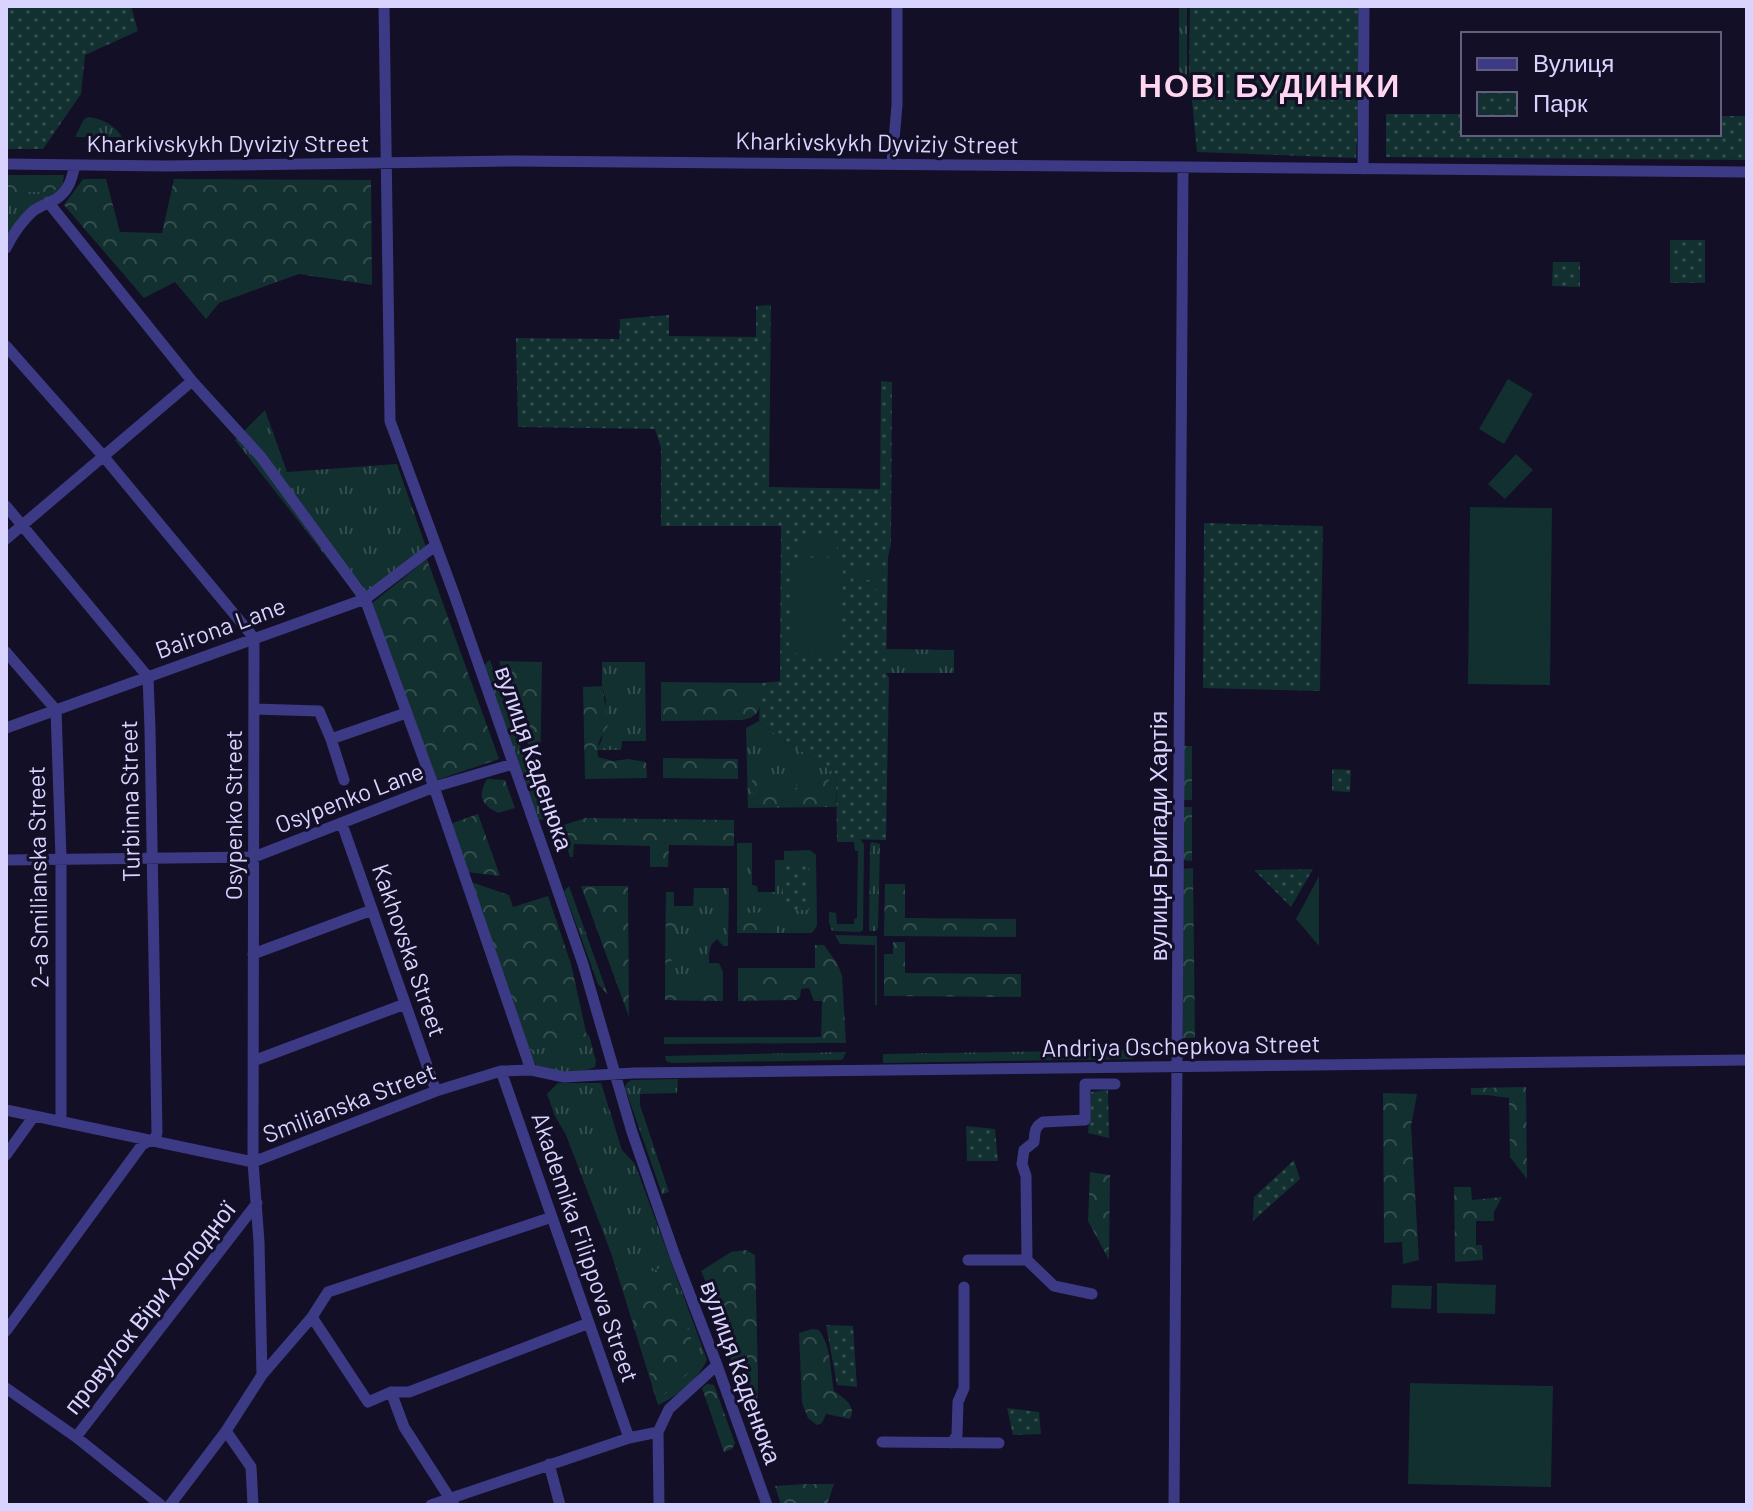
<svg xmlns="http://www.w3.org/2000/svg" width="1753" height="1511" viewBox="0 0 1753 1511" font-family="Barlow,sans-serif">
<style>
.grass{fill:url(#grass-tufts)}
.forest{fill:url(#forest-crowns)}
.park{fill:url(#park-dots)}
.pitch{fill:#12302f}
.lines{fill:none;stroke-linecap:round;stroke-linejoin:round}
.minor{stroke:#3d3a85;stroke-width:11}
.labels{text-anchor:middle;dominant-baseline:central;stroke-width:6;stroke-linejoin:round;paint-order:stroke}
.street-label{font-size:24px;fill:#d9d4ff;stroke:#130f26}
.district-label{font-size:32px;font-weight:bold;letter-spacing:2px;fill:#ffd6f0;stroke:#130f26}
</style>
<defs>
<pattern id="grass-tufts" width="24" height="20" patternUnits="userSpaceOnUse" patternTransform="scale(2)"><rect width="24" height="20" fill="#12302f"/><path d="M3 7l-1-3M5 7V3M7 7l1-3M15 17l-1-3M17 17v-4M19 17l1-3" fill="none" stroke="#344d4e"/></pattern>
<pattern id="forest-crowns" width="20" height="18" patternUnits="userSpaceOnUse" patternTransform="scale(2)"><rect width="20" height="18" fill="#12302f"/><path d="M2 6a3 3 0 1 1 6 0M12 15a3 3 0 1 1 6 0" fill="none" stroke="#344d4e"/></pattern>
<pattern id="park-dots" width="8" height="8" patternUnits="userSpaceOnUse" patternTransform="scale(2)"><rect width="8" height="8" fill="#12302f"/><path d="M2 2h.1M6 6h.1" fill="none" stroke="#344d4e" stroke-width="1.8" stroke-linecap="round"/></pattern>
</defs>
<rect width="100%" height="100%" fill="#130f26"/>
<path class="grass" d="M1179,6H1187V79H1179Z
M89,117C102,119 115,125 122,137H75L84,119Z
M6,175H64L62,189L6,244Z
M265,410L287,472L397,464L426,547L370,591L356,595L235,440Z
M886,649L954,650V673H886Z
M490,660L546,819L539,820L484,666L487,662Z
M602,662H645L646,741H622L621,750H597L602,739L606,700L602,686Z
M759,721L765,727L836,774V807L748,808L746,728Z
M844,839H860L864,844L863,930L860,932L832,931L829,923V912L836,913L837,924H854V919L857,918L858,851H855L854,842H844Z
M872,842L880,844L878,928L876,931H870L869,928L870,844Z
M737,843H752V885L757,886L758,892H775V860H784V851L810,850L816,855L817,926L812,933H737Z
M569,886L608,995L598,984L564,891Z
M694,888H729L728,946H723L717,939C708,946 709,953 709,963H719L723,972V1001L665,1000L666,892H674V906H693Z
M835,935L877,936V1005H875V945L840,944Z
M589,1035L596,1061L595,1067C576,1076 558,1072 538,1069L529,1051Z
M664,1037H822L821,1043L664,1044Z
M1133,1050V1059L883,1063V1054Z
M846,1052L843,1059L839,1060L672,1063L666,1061L665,1056Z
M678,1079L677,1093L640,1094V1105L669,1192L662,1194L625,1088L626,1084L631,1080Z
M558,1083H601L622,1150L635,1164L707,1360C700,1377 675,1398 658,1405L611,1253L566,1135L555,1116L547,1094Z"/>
<path class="forest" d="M6,176H52L60,180V186L54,191L48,192H6Z
M83,179H106L120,232L162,233L174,179L371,180L372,285L299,274L219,303L206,319L175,282L144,298L64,205Z
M427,559L499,759L437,780L371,604Z
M499,661L542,662L540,779Z
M661,682L761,683C762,701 763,717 742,720L661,721Z
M602,686C606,700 603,711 611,723C602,731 596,745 598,757L613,761L628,759L646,762L647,778L585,779L583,687Z
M1182,746H1192V800H1182Z
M663,758L738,759V779L663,778Z
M782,776L783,789L790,792L797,789L796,784L799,779L828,778L832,792L823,795L816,805H752L754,795L750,782L757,777L766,779Z
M487,779L505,780L515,808L498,813C481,804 477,797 487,779Z
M1182,807H1192V861L1182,860Z
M478,814L500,876L467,872L450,824Z
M586,818L734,820V846L669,845L668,867H650V846L574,844L573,857H570L560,826Z
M1193,868L1195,1038H1183L1181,869Z
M471,882L509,895L513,907L548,896L571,964L587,1036L529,1051Z
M885,884H905V918L1016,919V937L884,936Z
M581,886H628L629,1017Z
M666,892H674L673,906L678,914V925L672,939L669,954L677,974L680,991L686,996L696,990L700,980L714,978L723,988V1001L665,1000Z
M768,912L778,917V925L774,933H737V918L742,913Z
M893,942H905V973L1021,974V997L884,996V954H893Z
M815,945H824L838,965L842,976L846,1043H821L822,1001H814L809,988L801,989L800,997L797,1000L738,1001V968H815Z
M1526,1087L1527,1179L1510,1157L1509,1098L1487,1095H1471V1088Z
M1383,1093L1417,1094L1411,1126L1419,1260L1403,1264L1402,1242L1384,1243Z
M1090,1172L1110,1175L1109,1260L1088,1221Z
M1454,1187H1471L1472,1200L1502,1197L1494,1212V1221H1476V1245H1482L1483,1260L1455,1262Z
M746,1250L755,1255L758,1376L757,1416L747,1412L740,1386L724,1340L717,1307L701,1271L731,1252Z
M665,1266L700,1363L658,1400L621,1284Z
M812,1329L819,1330C832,1348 830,1370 834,1391C844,1398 857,1406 850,1419L826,1414L822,1423L817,1425L808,1418L802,1403L799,1333Z
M707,1384L714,1385L735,1443L732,1449L724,1452L702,1388Z
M806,1484H834L827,1505H781L775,1486Z"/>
<path class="park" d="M6,6H131L138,31L85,55L81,94L43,149H6Z
M1190,6H1361L1360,85L1356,158L1197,152L1189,70Z
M1386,114H1463V134H1719V116H1747V160L1386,157Z
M1670,240H1705V283H1670Z
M1553,262H1580V287L1552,286Z
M771,305L769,487L880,489L881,381L892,382L891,544L888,557L886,673L889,678L886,840L845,839L844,842H837L836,774L765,727L759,721L761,683L780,681L781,526H661V448L655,429L518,427L516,338L619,339L620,319L669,315V336L756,337V306Z
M1204,523L1323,526L1320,691L1203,688Z
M1332,769L1351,770L1350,792L1332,791Z
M783,866H808V910H783Z
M1313,869L1291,907L1254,870Z
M1108,1090L1109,1138L1088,1133L1091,1092Z
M966,1126L995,1129L998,1161H967Z
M1294,1160L1300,1179L1253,1221L1254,1197Z
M826,1325L853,1326L857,1387L837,1385Z
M1007,1408L1039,1412L1041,1434L1013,1435Z"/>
<path class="pitch" d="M1508,379L1533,394L1504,444L1479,429Z
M1516,454L1533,470L1505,499L1488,484Z
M1470,507L1552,508L1550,685L1468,684Z
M800,535L837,536V557L800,556Z
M792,558L843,559L841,654L789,653Z
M853,566H879V590L871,588V580H853Z
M1319,876V946L1296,919Z
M596 1167a12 12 0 1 1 24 0a12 12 0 1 1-24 0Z
M1437,1283L1496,1285L1495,1314L1437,1313Z
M1392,1285L1432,1286L1431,1309L1391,1308Z
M1410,1383L1553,1386L1551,1487L1408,1484Z"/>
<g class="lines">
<path class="minor" d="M384,6L390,421L454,594L554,880L583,964L632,1132L675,1256L717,1365L767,1505
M892,163L897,105V6
M6,164L166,166L516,161L1747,172
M1363,169L1364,6
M48,202L192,381L261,457L365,599L434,787L531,1070
M6,248C13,234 21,222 33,211C40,206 49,203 56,199C69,191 72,178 75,165
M6,346L104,457L254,638L253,1162L259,1242L262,1375
M6,506L148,677L150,729L157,1133L155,1138L142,1145L6,1331
M6,539L192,381
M6,652L56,710L61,858V1121
M254,709L319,711L331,739L406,713
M6,728L365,599L436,545
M331,739L344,780
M342,824L436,1091
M6,860L254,857L434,787L513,764
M253,954L372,910
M253,1061L405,1004
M501,1071L629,1438
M6,1110L253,1162L436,1091L501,1071L531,1070L564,1077L634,1073L1747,1060
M6,1155L34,1116
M968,1260H1027L1054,1286L1092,1294
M1027,1260L1026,1176L1022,1164L1024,1150L1034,1142C1035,1133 1034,1127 1043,1122L1085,1120V1084H1115
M312,1317L368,1402L391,1392L404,1427L454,1505
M6,1388L76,1437L161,1505
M391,1392H409L589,1323
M226,1431L251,1467L253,1505
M76,1437L257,1203
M882,1442L999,1443
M952,1443L957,1435L958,1402L964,1388V1287
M549,1464L560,1505
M170,1505L226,1431L262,1375L312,1317L328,1292L552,1217
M431,1505L629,1438L658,1432
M659,1505L658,1432L669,1409L717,1365
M1174,1505L1183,168"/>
</g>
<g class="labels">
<g class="street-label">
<text x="228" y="142">Kharkivskykh Dyviziy Street</text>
<text transform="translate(877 142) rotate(1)">Kharkivskykh Dyviziy Street</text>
<text transform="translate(220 627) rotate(-20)">Bairona Lane</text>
<text transform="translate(535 758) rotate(71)">вулиця Каденюка</text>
<text transform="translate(349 797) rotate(-21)">Osypenko Lane</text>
<text transform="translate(129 801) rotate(-91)">Turbinna Street</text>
<text transform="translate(232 815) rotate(-90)">Osypenko Street</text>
<text transform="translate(1157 836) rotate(-90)">вулиця Бригади Хартія</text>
<text transform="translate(37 877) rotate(-91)">2-a Smilianska Street</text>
<text transform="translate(410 950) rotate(71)">Kakhovska Street</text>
<text transform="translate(1181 1045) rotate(-1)">Andriya Oschepkova Street</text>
<text transform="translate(349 1102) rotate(-21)">Smilianska Street</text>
<text transform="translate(586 1247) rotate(71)">Akademika Filippova Street</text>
<text transform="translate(149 1307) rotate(-52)">провулок Віри Холодної</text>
<text transform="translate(742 1372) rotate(70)">вулиця Каденюка</text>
</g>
<g class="district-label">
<text x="1270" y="84">НОВІ БУДИНКИ</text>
</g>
</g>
<rect width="1753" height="1511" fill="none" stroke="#d9d4ff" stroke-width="16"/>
<rect x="1461" y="32" width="260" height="104" fill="#130f26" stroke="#625e7d" stroke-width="2"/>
<rect x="1477" y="58" width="40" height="12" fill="#3d3a85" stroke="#625e7d" stroke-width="2"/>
<text x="1533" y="72" font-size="24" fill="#d9d4ff">Вулиця</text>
<rect x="1477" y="92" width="40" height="24" fill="url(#park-dots)" stroke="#625e7d" stroke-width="2"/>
<text x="1533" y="112" font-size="24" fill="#d9d4ff">Парк</text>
</svg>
